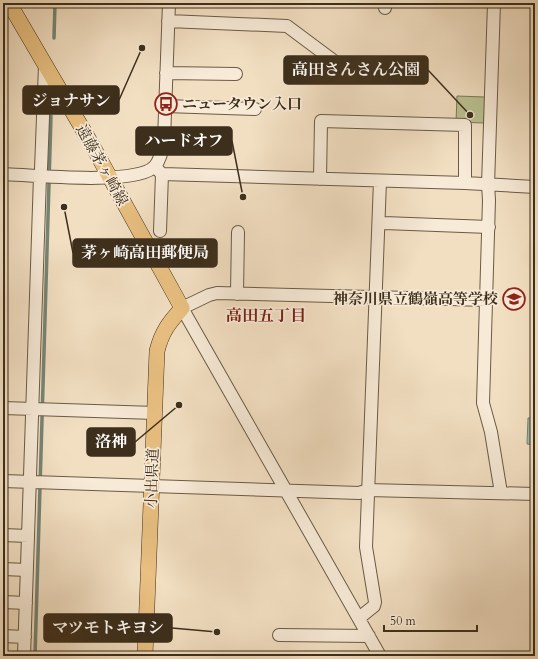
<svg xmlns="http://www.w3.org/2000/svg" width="538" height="659" viewBox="0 0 538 659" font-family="Cardo,'Noto Serif JP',serif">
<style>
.green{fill:#bac293;stroke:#7c7858}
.water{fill:#9bbdb1;stroke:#758475}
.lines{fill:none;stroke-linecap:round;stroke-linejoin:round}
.stream{stroke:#758475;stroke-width:3.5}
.minor-casing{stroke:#6a5b46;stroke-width:14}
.major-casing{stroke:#3d2f1c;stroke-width:16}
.minor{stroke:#f7ead7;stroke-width:12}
.major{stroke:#e9c081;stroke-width:15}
.labels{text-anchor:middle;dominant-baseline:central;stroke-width:3.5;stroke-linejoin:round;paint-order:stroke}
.poi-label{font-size:15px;font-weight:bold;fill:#3d2f1c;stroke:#f7ead7;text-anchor:start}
.street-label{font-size:15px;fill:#3d2f1c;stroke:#f7ead7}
.neighbourhood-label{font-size:16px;font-weight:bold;fill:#7a1f14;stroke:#f7ead7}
.leader{fill:none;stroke:#3d2f1c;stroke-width:1.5}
.callout-dot{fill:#3d2f1c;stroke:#f7ead7;stroke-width:1.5}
.callout{fill:#3d2f1c;stroke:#3d2f1c;stroke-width:1.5}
.callout-label{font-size:16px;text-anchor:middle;font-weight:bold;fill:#fff}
</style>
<rect width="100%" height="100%" fill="#f2dfc2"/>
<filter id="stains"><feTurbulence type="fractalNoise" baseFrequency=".005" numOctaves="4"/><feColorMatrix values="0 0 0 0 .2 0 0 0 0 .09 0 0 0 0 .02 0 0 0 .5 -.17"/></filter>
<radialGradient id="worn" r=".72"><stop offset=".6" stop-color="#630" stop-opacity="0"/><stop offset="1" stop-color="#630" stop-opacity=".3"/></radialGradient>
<path class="green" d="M457,96L485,97L484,123L456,122Z"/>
<path class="water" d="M528,418H535V445L527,444Z"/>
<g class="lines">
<path class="stream" d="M54,38L55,3
M35,656L51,116"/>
<g class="minor-casing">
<path id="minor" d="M494,3L488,185L489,200L483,403L491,432L501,493
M385,8V3
M168,21L287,26L342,67L395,70
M166,73L236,74
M165,106L255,109
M155,167L162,174L465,183L535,187
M41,169L45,65
M3,174C31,175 138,186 155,166C161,159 162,149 164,140L169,3
M320,179L321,121L465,125V183
M384,223L489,227
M160,231L162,174
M237,294L238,232
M3,408L155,413
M3,481L359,493L368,490L535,494
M3,535L28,536
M3,569L27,570
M3,602L26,603
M359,618L374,606L375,602L366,547L380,181
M279,635L369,636
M3,636L25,637
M24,656L40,176
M380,656L182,308L209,295L217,293L487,300"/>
</g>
<g class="major-casing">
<path id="major" d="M9,3L92,145L182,308C169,323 162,331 157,351L145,656"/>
</g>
<use href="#minor" class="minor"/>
<use href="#major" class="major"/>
</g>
<defs>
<g id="bus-ring" transform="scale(1.15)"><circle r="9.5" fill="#f7ead7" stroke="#8f2418" stroke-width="1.5"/><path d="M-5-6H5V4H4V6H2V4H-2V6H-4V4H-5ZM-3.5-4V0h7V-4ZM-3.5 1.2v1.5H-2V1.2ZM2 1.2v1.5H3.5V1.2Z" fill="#8f2418"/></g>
<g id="school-ring" transform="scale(1.15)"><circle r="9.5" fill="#f7ead7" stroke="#8f2418" stroke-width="1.5"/><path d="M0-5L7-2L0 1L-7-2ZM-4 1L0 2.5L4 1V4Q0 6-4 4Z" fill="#8f2418"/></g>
</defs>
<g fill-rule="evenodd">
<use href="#bus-ring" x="166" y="104"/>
<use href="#school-ring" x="514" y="299"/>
</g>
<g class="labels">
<g class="poi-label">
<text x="182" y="104">ニュータウン入口</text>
<text x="498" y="299" text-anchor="end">神奈川県立鶴嶺高等学校</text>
</g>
<g class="street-label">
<text transform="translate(102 165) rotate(61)">遠藤茅ヶ崎線</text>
<text transform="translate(152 478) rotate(-88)">小出県道</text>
</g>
<g class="neighbourhood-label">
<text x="266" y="316">高田五丁目</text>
</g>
</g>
<path class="leader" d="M470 115L428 70M142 48L119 100M243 197L232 141M64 207L73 253M179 405L135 442M217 632L172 628"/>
<g class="callout-dot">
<circle cx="470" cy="115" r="4"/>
<circle cx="142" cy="48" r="4"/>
<circle cx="243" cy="197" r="4"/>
<circle cx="64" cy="207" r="4"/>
<circle cx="179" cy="405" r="4"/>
<circle cx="217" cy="632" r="4"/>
</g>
<g class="callout">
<rect x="284" y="56" width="144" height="28" rx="4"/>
<rect x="23" y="86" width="96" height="28" rx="4"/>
<rect x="136" y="127" width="96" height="28" rx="4"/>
<rect x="73" y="239" width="144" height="28" rx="4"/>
<rect x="87" y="428" width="48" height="28" rx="4"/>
<rect x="44" y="614" width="128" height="28" rx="4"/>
</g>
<g class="callout-label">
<text x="356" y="75">高田さんさん公園</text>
<text x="71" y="106">ジョナサン</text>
<text x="184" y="146">ハードオフ</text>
<text x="145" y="258">茅ヶ崎高田郵便局</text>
<text x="111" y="447">洛神</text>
<text x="108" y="633">マツモトキヨシ</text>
</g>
<rect width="538" height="659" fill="none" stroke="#f2dfc2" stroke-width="16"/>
<rect x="4" y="4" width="530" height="651" fill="none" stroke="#3d2f1c" stroke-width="2"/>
<rect x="8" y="8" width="522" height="643" fill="none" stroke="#3d2f1c"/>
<path d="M384 625v6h93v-6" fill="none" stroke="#3d2f1c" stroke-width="2"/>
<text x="390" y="625" font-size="12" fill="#3d2f1c" stroke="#f7ead7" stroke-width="3" paint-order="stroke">50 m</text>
<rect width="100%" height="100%" filter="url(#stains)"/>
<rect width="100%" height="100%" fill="url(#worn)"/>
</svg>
